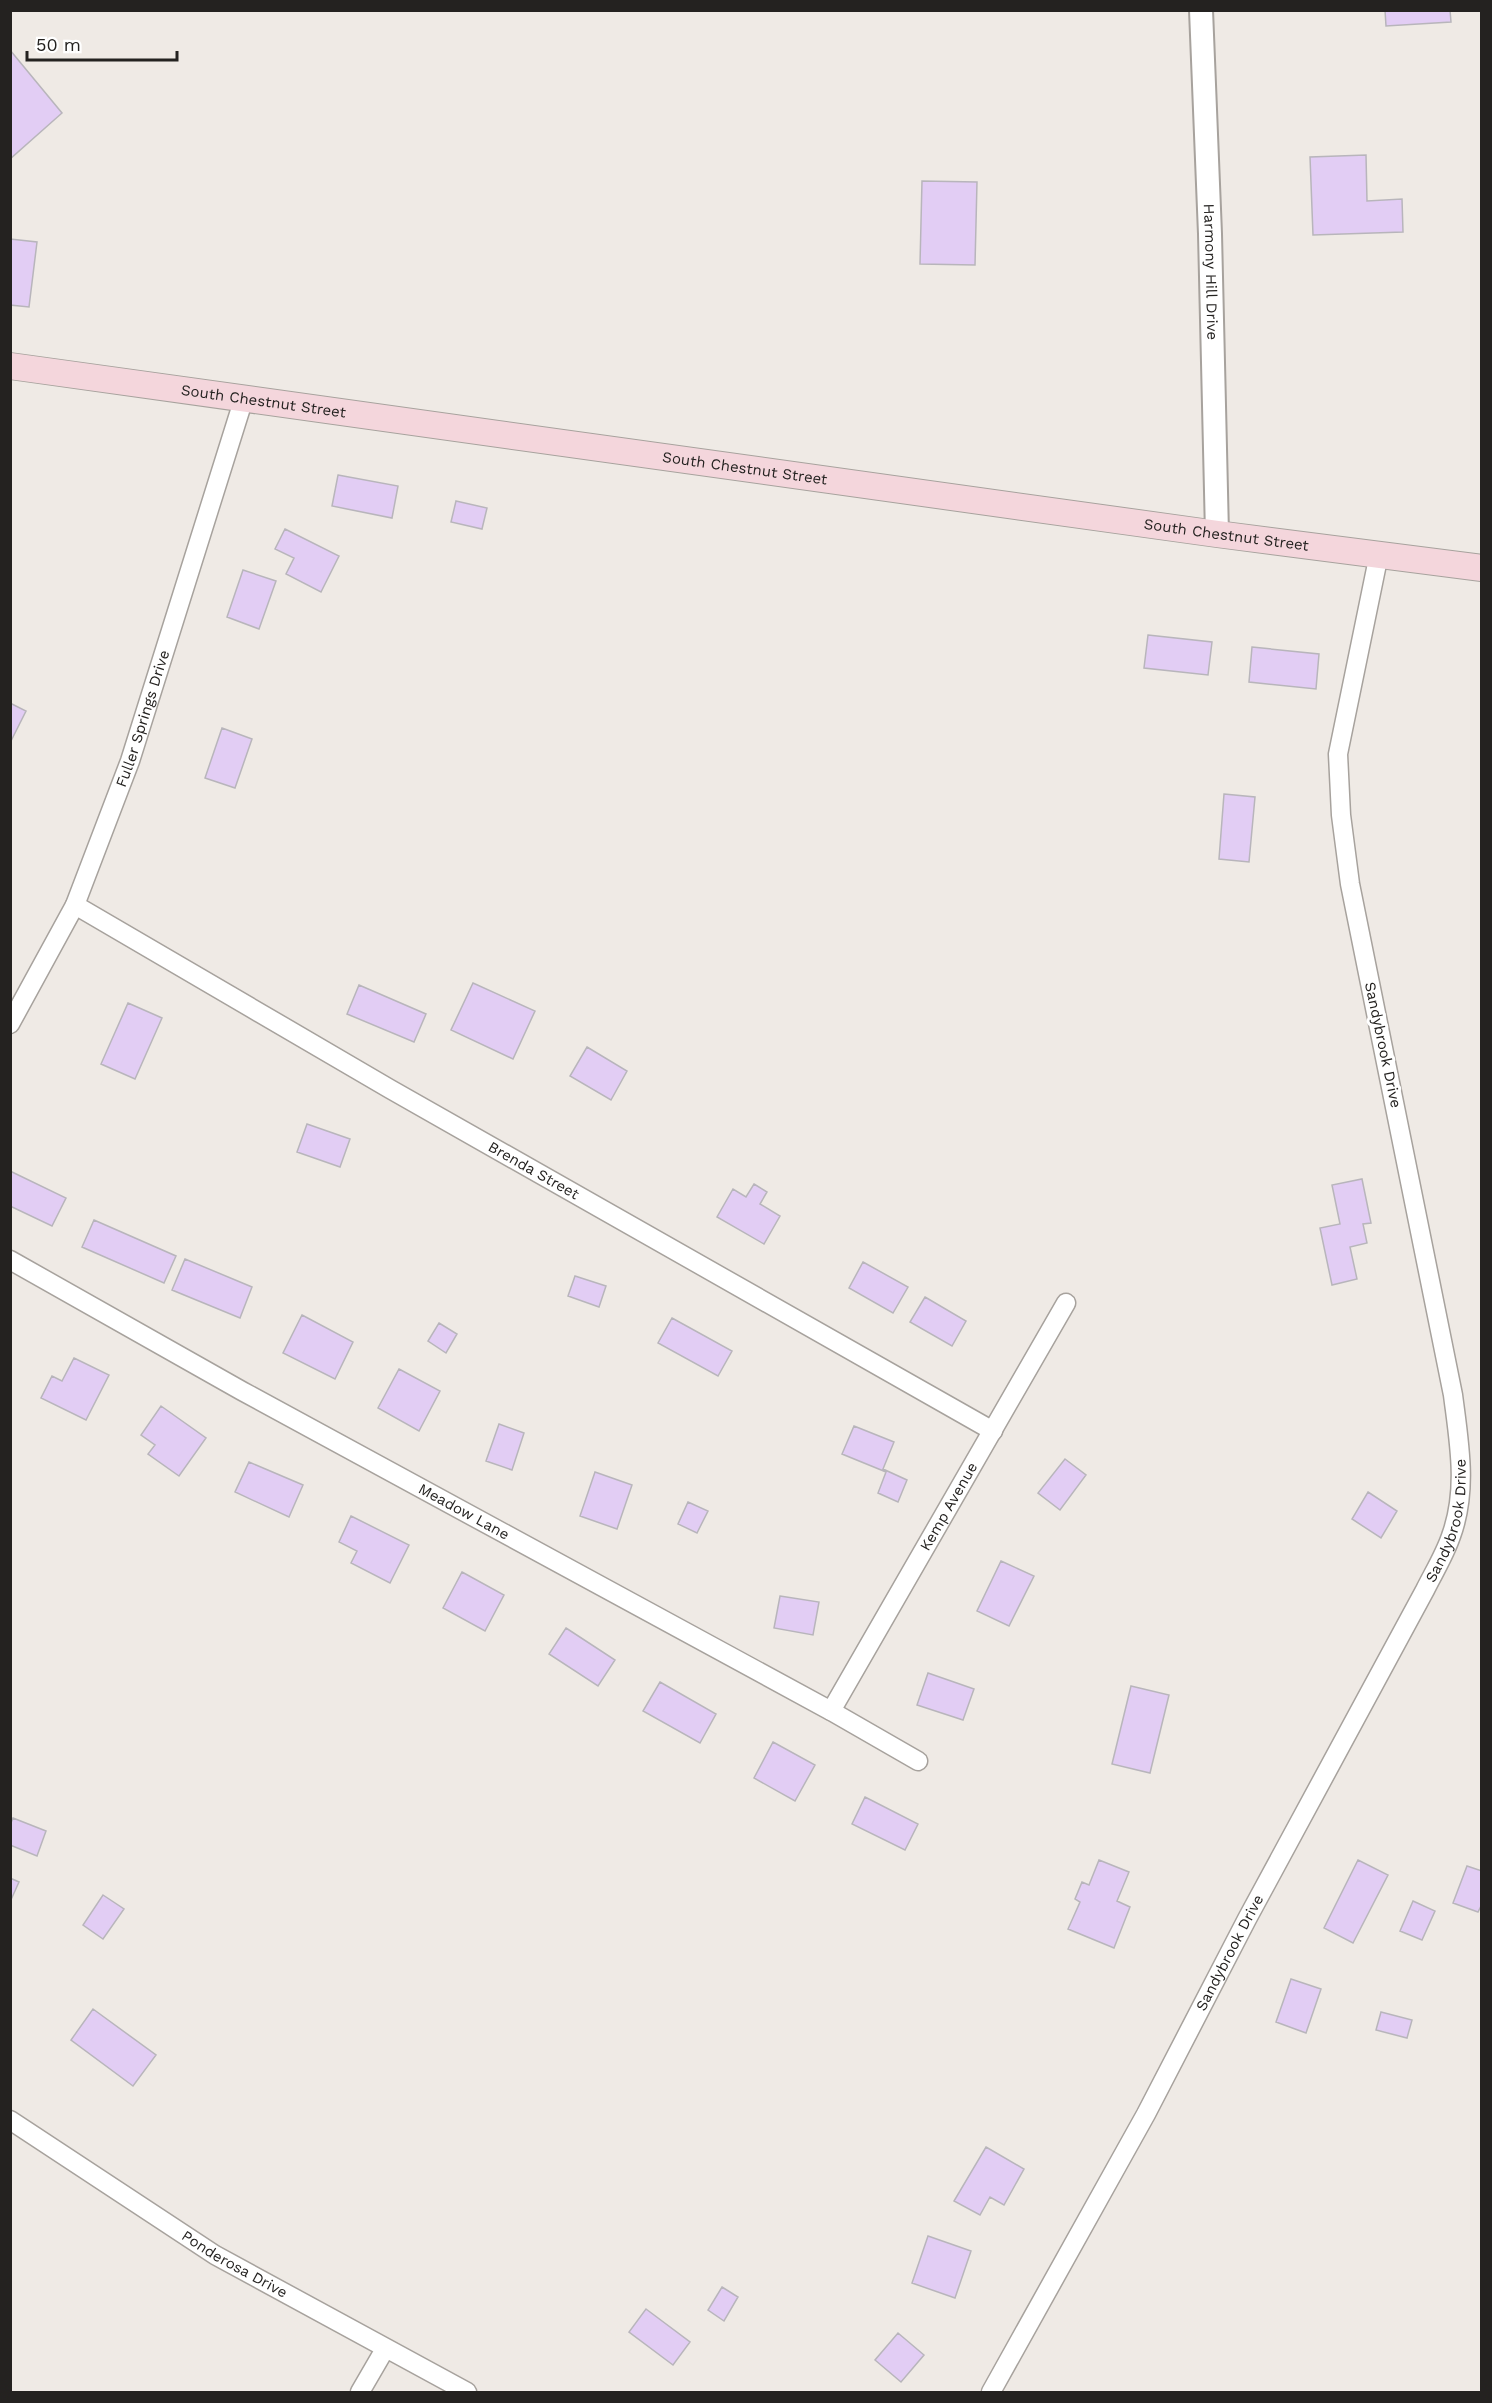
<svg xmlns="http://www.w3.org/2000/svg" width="1492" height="2403" viewBox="0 0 1492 2403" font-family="'Work Sans',sans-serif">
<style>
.building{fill:#e2cdf4;stroke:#b8b5bb;stroke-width:1.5}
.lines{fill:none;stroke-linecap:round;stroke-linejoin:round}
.minor-casing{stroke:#a7a29d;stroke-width:21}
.tertiary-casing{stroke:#a7a29d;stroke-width:26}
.secondary-casing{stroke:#a7a29d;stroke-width:28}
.minor{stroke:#fff;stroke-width:18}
.tertiary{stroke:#fff;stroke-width:22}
.secondary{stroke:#f4d6dc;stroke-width:26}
.labels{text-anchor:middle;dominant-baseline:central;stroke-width:6;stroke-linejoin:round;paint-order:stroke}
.street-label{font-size:15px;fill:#242220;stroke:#fff}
</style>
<rect width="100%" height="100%" fill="#efeae5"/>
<path class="building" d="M1385,10H1450L1451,22L1386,26Z
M10,50L62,113L10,159Z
M1366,155L1367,201L1402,199L1403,232L1313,235L1310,157Z
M922,181L977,182L975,265L920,264Z
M10,239L37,242L29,307L10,305Z
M338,475L398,486L392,518L332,506Z
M456,501L487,508L482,529L451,522Z
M285,529L339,556L321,592L286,574L294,558L275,549Z
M243,570L276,581L259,629L227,617Z
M1148,635L1212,642L1208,675L1144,668Z
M1252,647L1319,654L1316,689L1249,682Z
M10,703L26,711L10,743Z
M222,728L252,739L235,788L205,778Z
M1224,794L1255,797L1249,862L1219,859Z
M473,983L535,1011L513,1059L451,1030Z
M359,985L426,1014L414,1042L347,1014Z
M128,1003L162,1018L135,1079L101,1064Z
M587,1047L627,1071L611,1100L570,1076Z
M307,1124L350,1139L340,1167L297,1152Z
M10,1171L66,1198L52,1226L10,1206Z
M1362,1179L1371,1223L1363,1224L1367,1243L1350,1247L1357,1279L1332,1285L1320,1228L1340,1224L1332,1185Z
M754,1184L767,1192L760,1204L780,1216L764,1244L717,1217L733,1189L746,1197Z
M94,1220L176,1256L164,1283L82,1247Z
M185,1259L252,1287L240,1318L172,1290Z
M863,1262L908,1287L893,1313L849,1288Z
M575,1276L606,1286L599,1307L568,1296Z
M925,1297L966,1321L952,1346L910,1322Z
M302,1315L353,1342L335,1379L283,1353Z
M672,1318L732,1351L718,1376L658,1343Z
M439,1323L457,1334L446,1353L428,1341Z
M74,1358L109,1375L86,1420L41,1398L52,1376L62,1381Z
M399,1369L440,1391L419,1431L378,1408Z
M161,1406L206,1438L179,1476L148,1454L155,1445L141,1435Z
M499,1424L524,1433L512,1470L486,1461Z
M854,1426L894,1442L883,1469L907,1480L898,1502L878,1493L886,1472L842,1454Z
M1065,1459L1086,1475L1060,1510L1038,1493Z
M249,1462L303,1485L289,1517L235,1492Z
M595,1472L632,1485L617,1529L580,1516Z
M1368,1492L1397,1511L1381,1538L1352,1519Z
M688,1502L708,1511L697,1533L678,1524Z
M351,1516L409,1545L390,1583L351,1563L357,1551L339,1542Z
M1001,1561L1034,1576L1009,1626L977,1611Z
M462,1572L504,1595L485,1631L443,1608Z
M780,1596L819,1602L813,1635L774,1628Z
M566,1628L615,1660L598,1686L549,1654Z
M928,1673L974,1689L963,1720L917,1705Z
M660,1682L716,1714L700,1743L643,1711Z
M1131,1686L1169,1695L1150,1773L1112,1764Z
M773,1742L815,1765L795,1801L754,1778Z
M865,1797L918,1824L905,1850L852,1824Z
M13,1818L46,1831L37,1856L10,1845V1825Z
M1099,1860L1129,1872L1117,1901L1130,1907L1114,1948L1068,1929L1080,1902L1075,1899L1082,1882L1089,1885Z
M1358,1860L1388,1875L1353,1943L1324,1928Z
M1467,1866L1482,1871V1904L1478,1912L1453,1903Z
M10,1878L19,1882L10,1902Z
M103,1895L124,1909L103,1939L83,1925Z
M1413,1901L1435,1911L1422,1940L1400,1931Z
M1291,1979L1321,1989L1306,2033L1276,2022Z
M93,2009L156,2055L133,2086L71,2040Z
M1381,2012L1412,2020L1407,2038L1376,2030Z
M986,2147L1024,2169L1004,2205L990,2197L980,2215L954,2201Z
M928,2236L971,2251L955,2298L912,2283Z
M722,2287L738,2297L724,2321L708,2310Z
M646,2309L690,2342L673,2365L629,2332Z
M898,2333L924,2355L901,2382L875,2360Z"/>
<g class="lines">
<g class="minor-casing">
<g id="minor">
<path id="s1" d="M75,905L390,1089L993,1431"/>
<path id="s2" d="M10,1024L75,905L130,761L244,398"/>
<path id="s3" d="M10,1260L242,1391L831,1711L918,1761"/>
<path id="s4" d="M831,1711L1066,1303"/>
<path id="s5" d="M10,2120L215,2255L467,2392"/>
<path d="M360,2392L385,2349"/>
<path id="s6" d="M991,2392L1146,2114L1247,1919L1425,1590C1434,1572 1445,1554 1451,1536C1468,1490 1459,1442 1453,1395L1350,884L1341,815L1338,754L1379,554"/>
</g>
</g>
<g class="tertiary-casing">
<g id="tertiary">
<path id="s7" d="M1201,10L1210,234L1217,534"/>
</g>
</g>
<g class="secondary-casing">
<g id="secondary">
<path id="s8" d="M10,366L1217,534L1482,568"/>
</g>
</g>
<use href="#minor" class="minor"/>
<use href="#tertiary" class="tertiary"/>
<use href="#secondary" class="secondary"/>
</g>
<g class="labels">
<g class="street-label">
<text stroke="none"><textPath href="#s7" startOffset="262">Harmony Hill Drive</textPath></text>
<text stroke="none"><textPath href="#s8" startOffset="256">South Chestnut Street</textPath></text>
<text stroke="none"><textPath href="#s8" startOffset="742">South Chestnut Street</textPath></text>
<text stroke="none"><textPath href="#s8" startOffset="1228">South Chestnut Street</textPath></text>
<text stroke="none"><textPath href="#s2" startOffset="334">Fuller Springs Drive</textPath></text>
<text transform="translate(1383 1045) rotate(78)">Sandybrook Drive</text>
<text stroke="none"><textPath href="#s1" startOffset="530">Brenda Street</textPath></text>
<text stroke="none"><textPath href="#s4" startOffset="236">Kemp Avenue</textPath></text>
<text stroke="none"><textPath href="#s3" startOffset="519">Meadow Lane</textPath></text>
<text stroke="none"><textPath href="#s6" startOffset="986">Sandybrook Drive</textPath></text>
<text stroke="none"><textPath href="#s6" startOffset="500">Sandybrook Drive</textPath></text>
<text stroke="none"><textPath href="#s5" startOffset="267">Ponderosa Drive</textPath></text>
</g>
</g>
<rect width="1492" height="2403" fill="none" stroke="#242220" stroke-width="24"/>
<path d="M27 51v9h150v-9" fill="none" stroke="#242220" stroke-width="3"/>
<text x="36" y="51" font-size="18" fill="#242220" stroke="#ffffff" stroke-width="4.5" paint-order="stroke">50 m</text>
</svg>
